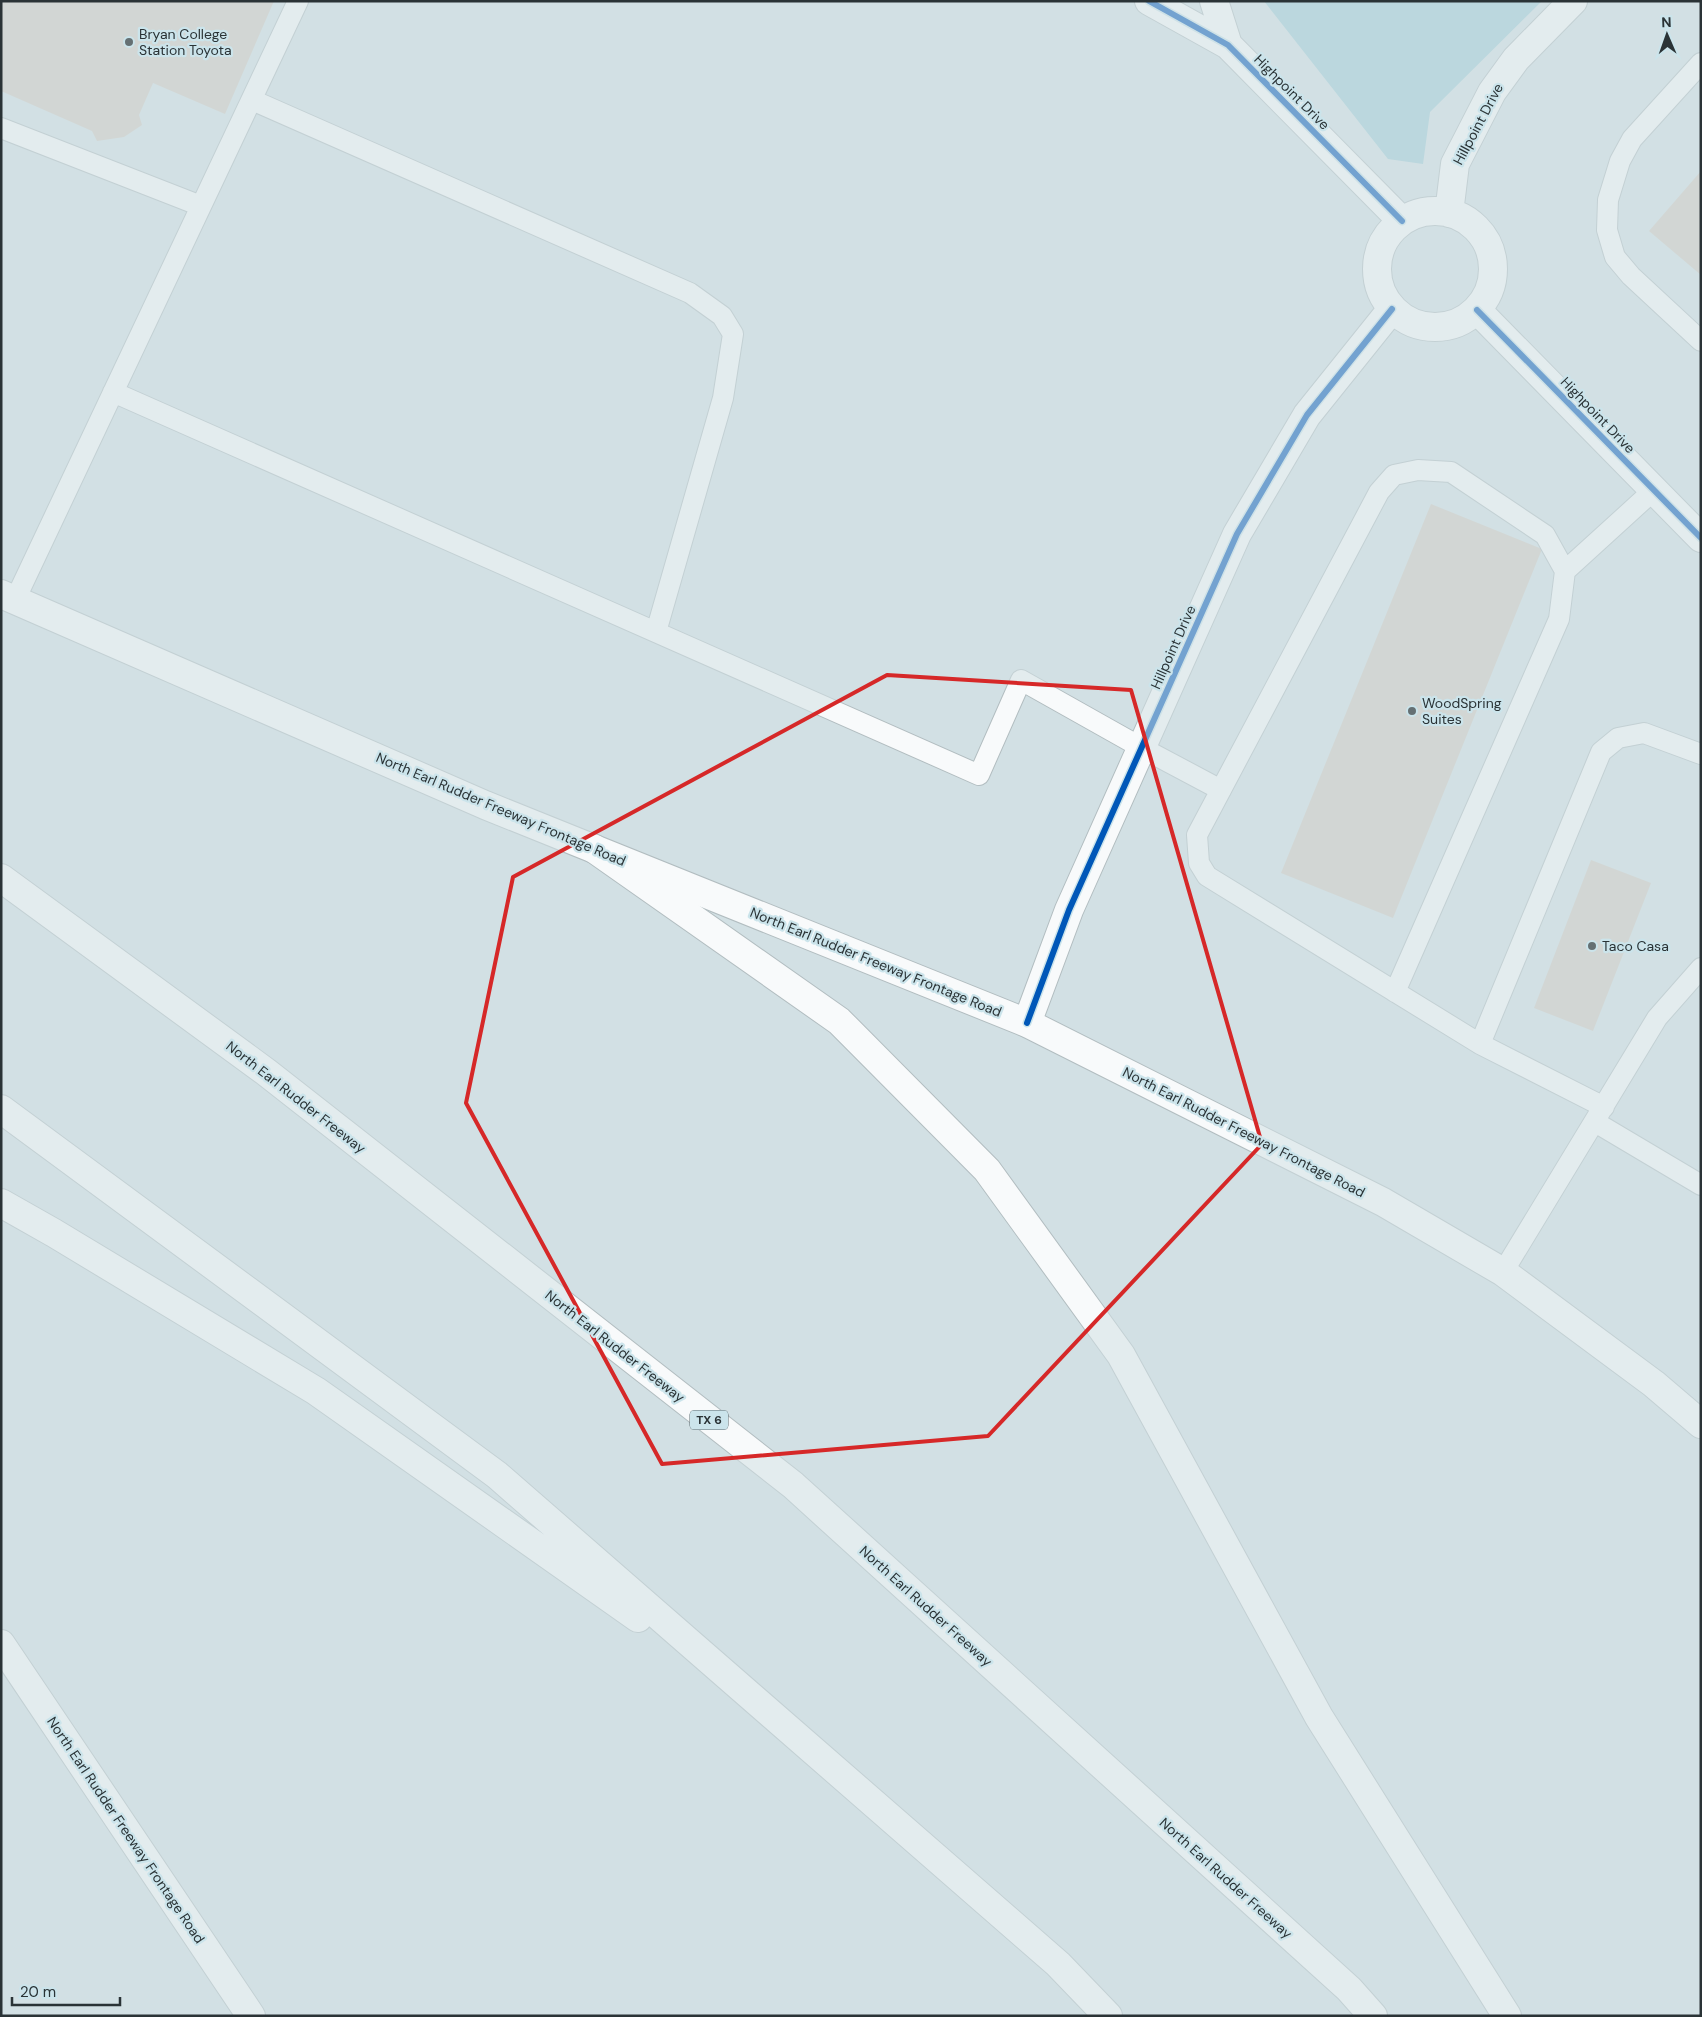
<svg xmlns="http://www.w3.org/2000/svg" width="1702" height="2017" viewBox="0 0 1702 2017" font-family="'DM Sans',sans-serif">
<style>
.green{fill:#9fccd7}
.building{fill:#d3cbc2}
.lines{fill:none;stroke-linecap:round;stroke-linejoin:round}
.lane-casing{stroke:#b2bdc0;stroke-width:22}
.street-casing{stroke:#b2bdc0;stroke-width:30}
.secondary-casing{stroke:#b2bdc0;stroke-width:30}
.highway-casing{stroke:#b2bdc0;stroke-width:30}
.lane{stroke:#f8fafb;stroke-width:20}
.street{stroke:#f8fafb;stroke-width:28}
.secondary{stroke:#f8fafb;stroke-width:28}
.highway{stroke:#f8fafb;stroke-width:28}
.cycleway-casing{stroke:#cbe4eb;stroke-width:9}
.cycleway{stroke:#0057b8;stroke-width:6}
.marked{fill:none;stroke:#d62828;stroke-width:4;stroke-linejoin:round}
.poi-dot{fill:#657073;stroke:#cbe4eb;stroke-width:2}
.labels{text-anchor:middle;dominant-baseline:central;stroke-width:4.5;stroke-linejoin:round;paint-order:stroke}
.shield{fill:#cbe4eb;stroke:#5a686c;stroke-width:1}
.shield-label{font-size:12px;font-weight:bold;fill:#2a3336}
.poi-label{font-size:14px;fill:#2a3336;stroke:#cbe4eb;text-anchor:start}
.street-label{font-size:14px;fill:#2a3336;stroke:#cbe4eb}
</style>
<rect width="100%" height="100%" fill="#d2e0e4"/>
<path class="green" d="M1264,1H1542L1430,112L1423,164L1388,159Z"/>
<path class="building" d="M1,1H274L225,114L153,83L139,115L142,125L124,137L97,141L92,131L1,91Z
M1701,171V275L1649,231Z
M1431,504L1542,549L1393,918L1281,873Z
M1591,860L1651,883L1593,1031L1534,1008Z"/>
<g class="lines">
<g class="lane-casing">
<path id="lane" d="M1701,63L1632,139L1620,161L1608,200L1607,230L1615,257L1631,276L1701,341
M252,100L690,293L722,316L733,334L723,398L656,632
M1,128L201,206
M113,392L979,775L1021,680L1142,748L1221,790
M1565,571L1654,490
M15,600L298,1
M1395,992L1559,619L1565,571L1545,535L1451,472L1418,470L1394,475L1379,492L1197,835L1199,863L1207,876L1480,1044L1601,752L1618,738L1644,733L1701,754
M1480,1044L1604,1107
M1595,1122L1701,1185
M1503,1272L1657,1018L1701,968"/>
</g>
<g class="street-casing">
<path id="street" d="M1149,1L1228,45L1402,221
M1214,1L1228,45
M1377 269a58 58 0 1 1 116 0a58 58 0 1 1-116 0Z
M1449,213L1455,164L1492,92L1516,59L1573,1
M1477,310L1701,538
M1027,1023L1069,910L1237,534L1307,415L1392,309"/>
</g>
<g class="secondary-casing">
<path id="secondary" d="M1,594L485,805L1027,1023L1383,1202L1503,1272L1654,1384L1701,1424
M1,1644L251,2016"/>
</g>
<g class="highway-casing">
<path id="highway" d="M593,848L839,1021L987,1170L1121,1355L1319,1717L1507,2016
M1,878L266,1072L793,1485L1349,1989L1373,2016
M1,1109L497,1475L1058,1964L1108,2016
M1,1203L54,1233L316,1391L638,1618"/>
</g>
<use href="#lane" class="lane"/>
<use href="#street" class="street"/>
<use href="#secondary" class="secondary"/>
<use href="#highway" class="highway"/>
<g class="cycleway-casing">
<path id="cycleway" d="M1149,1L1228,45L1402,221
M1477,310L1701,538
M1027,1023L1069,910L1237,534L1307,415L1392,309"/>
</g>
<use href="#cycleway" class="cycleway"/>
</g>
<path d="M0 0H1702V2017H0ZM887,675L1131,690L1262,1144L988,1436L662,1464L466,1103L513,877Z" fill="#d2e0e4" fill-opacity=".55" fill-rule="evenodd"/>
<path class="marked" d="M887,675L1131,690L1262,1144L988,1436L662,1464L466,1103L513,877Z"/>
<g class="poi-dot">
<circle cx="129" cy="42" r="5"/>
<circle cx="1412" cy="711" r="5"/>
<circle cx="1592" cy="946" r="5"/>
</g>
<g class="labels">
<rect class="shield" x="690" y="1410.5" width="38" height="19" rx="4"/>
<g class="shield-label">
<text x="709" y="1420">TX 6</text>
</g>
<g class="poi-label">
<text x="139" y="34">Bryan College<tspan x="139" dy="16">Station Toyota</tspan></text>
<text x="1422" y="703">WoodSpring<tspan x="1422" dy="16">Suites</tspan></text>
<text x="1602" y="946">Taco Casa</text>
</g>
<g class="street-label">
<text transform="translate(1292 92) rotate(45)">Highpoint Drive</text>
<text transform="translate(1478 124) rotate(-62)">Hillpoint Drive</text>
<text transform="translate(1598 415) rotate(46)">Highpoint Drive</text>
<text transform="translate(1173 647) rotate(-66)">Hillpoint Drive</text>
<text transform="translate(501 809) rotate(23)">North Earl Rudder Freeway Frontage Road</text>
<text transform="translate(876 962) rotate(22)">North Earl Rudder Freeway Frontage Road</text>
<text transform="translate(296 1097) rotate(38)">North Earl Rudder Freeway</text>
<text transform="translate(1244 1132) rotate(27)">North Earl Rudder Freeway Frontage Road</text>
<text transform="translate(615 1346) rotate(38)">North Earl Rudder Freeway</text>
<text transform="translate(926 1606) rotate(42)">North Earl Rudder Freeway</text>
<text transform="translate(126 1830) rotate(56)">North Earl Rudder Freeway Frontage Road</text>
<text transform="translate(1226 1878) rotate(42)">North Earl Rudder Freeway</text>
</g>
</g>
<rect width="1702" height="2017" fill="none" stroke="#2a3336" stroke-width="5"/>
<g transform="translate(1667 35) rotate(358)" stroke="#cbe4eb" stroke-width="4" paint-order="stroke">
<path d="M0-4L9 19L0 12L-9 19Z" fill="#2a3336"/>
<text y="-8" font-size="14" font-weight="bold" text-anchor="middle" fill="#2a3336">N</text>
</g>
<path d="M12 1997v8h108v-8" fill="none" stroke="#2a3336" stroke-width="2.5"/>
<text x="20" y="1997" font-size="15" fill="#2a3336" stroke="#cbe4eb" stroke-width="4" paint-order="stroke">20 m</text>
</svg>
